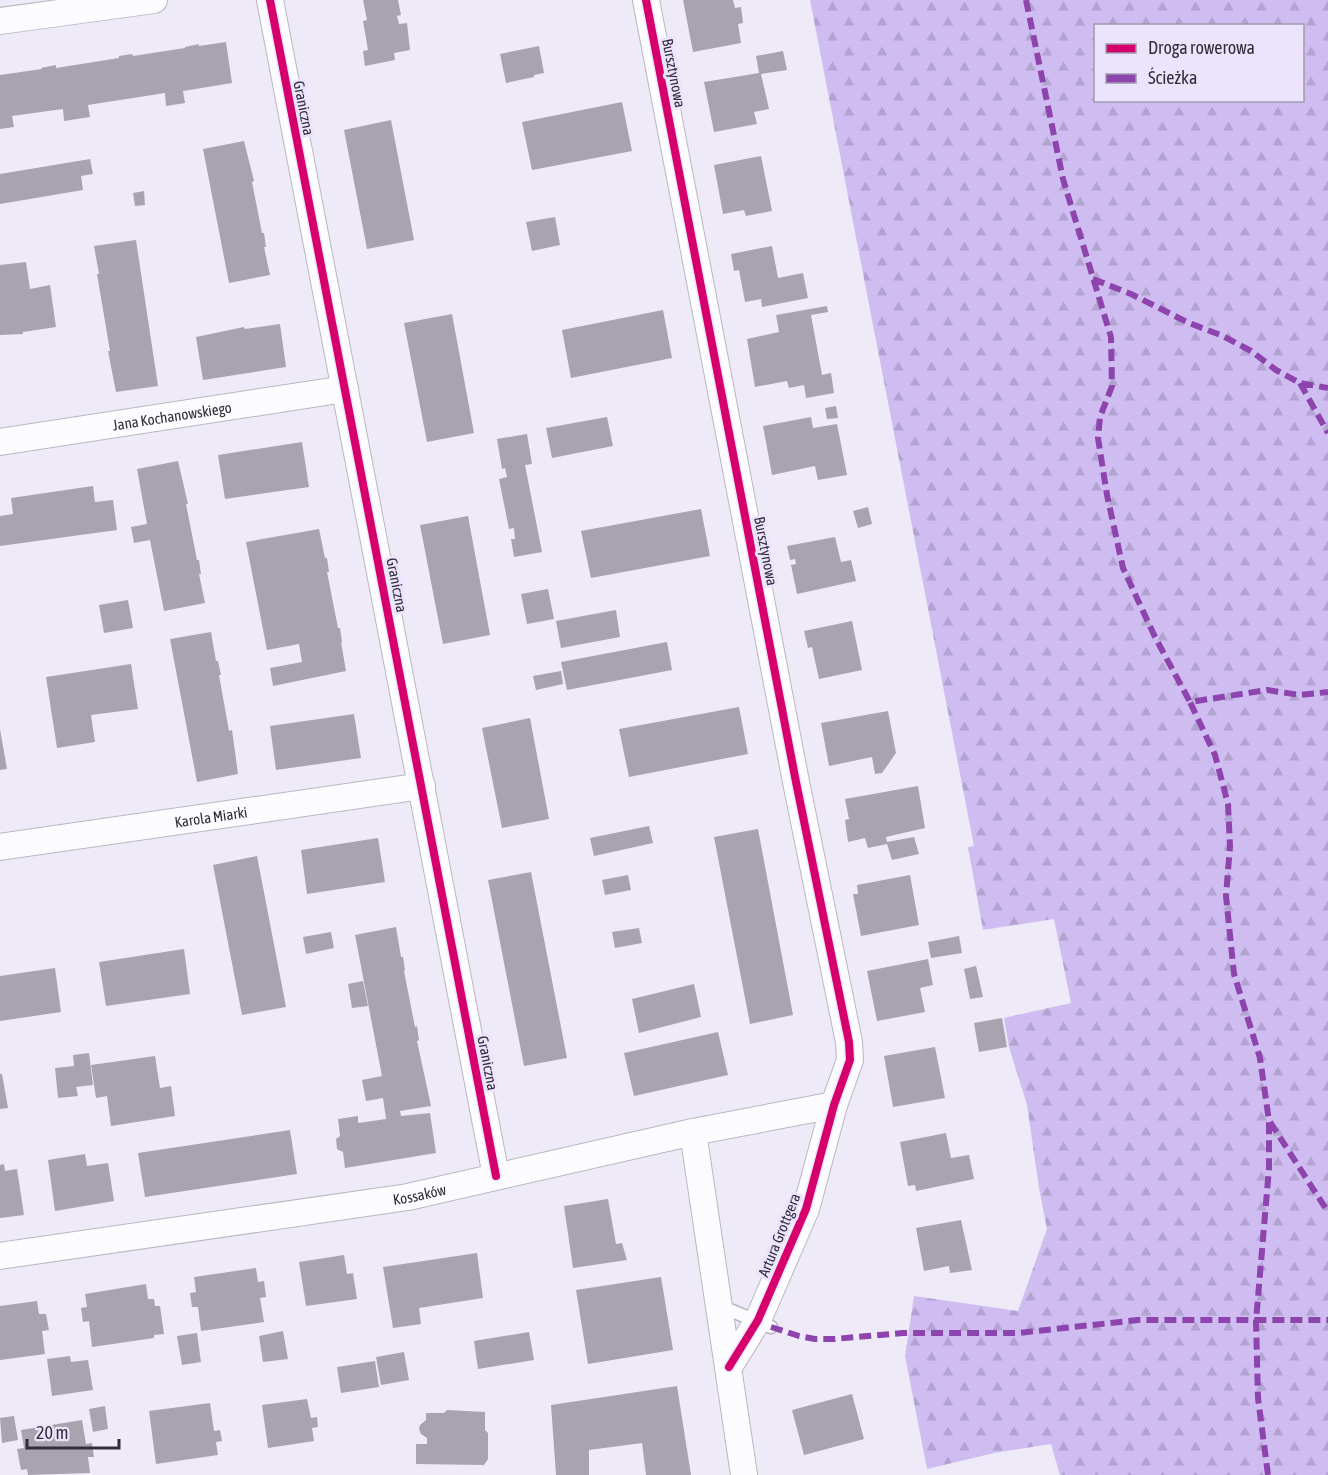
<svg xmlns="http://www.w3.org/2000/svg" width="1328" height="1475" viewBox="0 0 1328 1475" font-family="'Asap Condensed',sans-serif">
<style>
.forest{fill:url(#forest-firs);fill-rule:evenodd}
.building{fill:#a8a4af}
.lines{fill:none;stroke-linecap:round;stroke-linejoin:round}
.lane-casing{stroke:#bab7c2;stroke-width:15}
.street-casing{stroke:#bab7c2;stroke-width:28}
.lane{stroke:#fcfcfe;stroke-width:12}
.street{stroke:#fcfcfe;stroke-width:26}
.quiet{stroke:#8e44ad;stroke-width:6;stroke-dasharray:12 6;stroke-linecap:butt}
.cycleway-casing{stroke:#ece4fd;stroke-width:11}
.cycleway{stroke:#d6006c;stroke-width:8}
.labels{text-anchor:middle;dominant-baseline:central;stroke-width:6;stroke-linejoin:round;paint-order:stroke}
.street-label{font-size:15px;fill:#302c38;stroke:#ece4fd}
</style>
<defs>
<pattern id="forest-firs" width="22" height="20" patternUnits="userSpaceOnUse" patternTransform="scale(1.5)"><rect width="22" height="20" fill="#cfbdf2"/><path d="M5 1l3.5 6h-7zM16 11l3.5 6h-7z" fill="#b2a3d0"/></pattern>
</defs>
<rect width="100%" height="100%" fill="#eeeaf7"/>
<path class="forest" d="M810,0H1328V1475H1060L1051,1444L994,1453L927,1469L905,1356L914,1296L1018,1311L1047,1229L1039,1188L1027,1105L1009,1047L1004,1018L1071,1003L1054,919L983,930L968,847L974,846ZM1096,26H1302V100H1096Z"/>
<path class="building" d="M363,0H398L401,15L397,16L399,24L407,23L410,50L394,53L395,60L365,66L363,51L368,50L363,21L367,20Z
M683,0H733L735,8L741,7L743,23L738,24L741,43L693,52Z
M226,42L232,83L183,91L185,103L166,106L165,93L88,105L90,117L64,121L63,109L12,116L14,127L0,129V75L42,69L41,68L56,65V68L119,58V56L132,54L133,56L185,48V47L199,44V46Z
M539,46L544,73L534,75V77L506,83L500,54Z
M783,51L787,70L761,74L769,109L754,112L757,124L714,132L704,82L759,73L756,56Z
M622,102L632,151L532,170L522,122Z
M391,120L414,240L367,249L344,130Z
M244,141L254,181L252,182L262,233H264L266,247H264L270,275L229,283L203,149Z
M761,156L772,211L746,216L744,210L723,214L714,165Z
M90,159L93,174L81,176L83,190L0,204V174Z
M144,191L145,205L135,206L133,193Z
M555,217L560,245L532,251L526,222Z
M136,240L158,386L116,392L108,351H110L97,274H99L94,246Z
M772,246L778,278L803,273L808,298L762,307L761,299L745,302L739,270L734,271L731,254Z
M26,262L30,289L50,285L56,327L23,332V334L0,335V265Z
M827,306L828,312L811,315L822,375L831,373L834,393L806,398L804,385L789,388L787,381L755,387L747,339L779,332L776,315Z
M663,310L672,358L571,378L562,330Z
M452,314L474,433L427,442L404,323Z
M280,324L286,367L203,380L196,337L244,327L245,329Z
M836,406L838,418L827,419L825,408Z
M607,417L613,446L552,458L546,428Z
M811,417L813,428L837,424L847,475L818,480L815,466L772,475L763,426Z
M527,434L532,464L525,465L542,552L514,557L511,539H515L514,528L509,529L499,479L507,477L505,468L502,469L497,439Z
M302,442L309,487L225,499L218,455Z
M178,461L188,504H186L197,560H199L201,574H199L205,603L164,611L150,540L134,543L131,527L147,524L137,469Z
M93,486L95,502L113,500L117,530L0,546V516L13,514L11,498Z
M868,507L872,524L858,528L853,511Z
M701,509L710,556L591,578L581,531Z
M468,516L490,635L443,644L420,525Z
M319,529L325,558H327L329,572H327L338,628H340L342,642H341L346,671L273,686L270,668L302,662L299,644L267,650L246,542Z
M835,537L841,562L851,560L856,581L797,594L791,565L796,564L795,559L790,560L787,546Z
M548,589L554,619L527,624L521,594Z
M128,600L133,628L104,633L99,605Z
M616,610L620,637L561,648L556,621Z
M852,621L862,670L819,679L812,647L808,648L804,631Z
M211,632L216,661H218L221,675H219L229,731L232,730L238,774L197,782L170,639Z
M667,642L672,670L567,690L561,662Z
M131,664L138,709L91,715L95,742L57,748L46,677Z
M561,671L563,684L536,690L533,676Z
M739,707L748,754L629,777L619,729Z
M888,711L896,753L882,773L875,774L872,757L829,766L821,723Z
M354,714L361,758L276,770L270,726Z
M530,718L549,819L502,828L482,728Z
M0,729L7,769L0,770Z
M918,786L925,828L886,837L887,842L914,837L919,854L892,860L887,844L868,848L865,838L848,842L845,820L849,819L845,799Z
M649,826L653,843L594,856L590,838Z
M758,829L793,1015L750,1024L714,837Z
M378,838L385,882L307,894L301,850Z
M257,856L286,1007L242,1015L213,865Z
M531,872L567,1058L524,1066L488,880Z
M628,875L631,890L605,895L602,880Z
M910,875L919,925L861,936L853,894H858L857,885Z
M396,927L401,957H403L405,970L404,971L415,1027L417,1026L419,1040L417,1041L431,1106L400,1111L401,1116L430,1113L436,1153L345,1168L343,1152L337,1149L336,1139L340,1136L338,1119L358,1116V1123L386,1119L383,1098L366,1101L362,1080L382,1076L355,935Z
M639,928L642,943L615,948L612,932Z
M331,932L334,948L306,954L303,937Z
M959,936L962,953L931,958L928,942Z
M184,949L190,994L106,1006L99,962Z
M928,959L933,985L920,988L925,1012L877,1021L867,971Z
M976,966L983,997L970,999L964,969Z
M55,968L61,1012L0,1021V976Z
M363,981L368,1006L352,1008L348,984Z
M694,984L701,1017L639,1033L632,999Z
M1002,1018L1007,1047L979,1052L974,1023Z
M718,1032L728,1075L634,1096L624,1053Z
M935,1047L945,1098L893,1107L884,1056Z
M89,1053L93,1085L76,1087L78,1096L58,1098L55,1068L74,1066L73,1055Z
M155,1056L160,1088L171,1086L175,1116L111,1126L107,1096L96,1098L91,1065Z
M0,1074H2L8,1108L0,1109Z
M290,1130L297,1174L145,1197L138,1153Z
M946,1133L951,1158L969,1155L974,1179L916,1191L915,1185L908,1186L900,1142Z
M85,1154L87,1166L108,1163L114,1201L55,1211L48,1160Z
M4,1164L5,1171L17,1169L24,1215L0,1218V1165Z
M608,1199L616,1244L622,1243L627,1260L573,1268L564,1206Z
M961,1220L972,1270L950,1273L949,1266L924,1271L916,1228Z
M477,1253L483,1298L419,1308L421,1324L393,1328L383,1267Z
M344,1255L347,1274L353,1273L357,1299L306,1306L299,1262Z
M256,1268L258,1282L264,1281L266,1297L260,1298L264,1322L201,1331L198,1307H192L190,1293L196,1292L194,1277Z
M661,1277L673,1350L588,1364L576,1290Z
M146,1284L148,1299H154L155,1306H160L164,1334L154,1335V1338L92,1347L89,1321L83,1322L81,1308L87,1307L85,1294Z
M37,1301L39,1314H46L49,1330L42,1331L45,1354L0,1360V1306Z
M283,1331L288,1359L263,1362L259,1336Z
M529,1332L534,1360L478,1369L474,1341Z
M197,1333L201,1362L182,1365L177,1336Z
M404,1352L409,1380L381,1385L376,1357Z
M70,1356L71,1362L88,1360L93,1390L52,1396L47,1359Z
M375,1361L379,1387L341,1393L337,1367Z
M677,1386L691,1475H646L642,1443L589,1450V1475H556L551,1405Z
M852,1394L864,1439L804,1455L792,1410Z
M307,1399L311,1418L317,1417L318,1427L312,1428L314,1441L268,1448L262,1405Z
M210,1403L214,1431L220,1430L222,1441L216,1442L218,1455L156,1464L149,1411Z
M105,1406L108,1429L93,1432L89,1409Z
M447,1410L485,1412V1430L488,1433V1459L484,1465L416,1464V1444H427V1438L421,1434L419,1429L420,1425L426,1420V1413H444Z
M14,1416L18,1440L2,1443L0,1418Z
M82,1420L86,1444L92,1443L94,1457H88L90,1473L28,1475L27,1469L21,1470L17,1449L24,1448L21,1430Z"/>
<g class="lines">
<g class="lane-casing">
<path id="lane" d="M720,1306L771,1327"/>
</g>
<g class="street-casing">
<g id="street">
<path d="M270,0L496,1176"/>
<path d="M646,0L796,782L849,1042L850,1060L834,1105L806,1209L758,1320L729,1367"/>
<path d="M0,21L154,0"/>
<path id="s1" d="M0,442L345,389"/>
<path id="s2" d="M0,847L422,786"/>
<path d="M693,1132L744,1475"/>
<path id="s3" d="M0,1256L408,1197L693,1132L834,1105"/>
</g>
</g>
<use href="#lane" class="lane"/>
<use href="#street" class="street"/>
<path class="quiet" d="M1026,0L1063,179L1111,337L1112,386L1100,417L1098,438L1107,495L1123,568L1155,637L1190,702
M1093,279L1131,294L1189,323L1223,336L1251,351L1276,370L1300,383L1328,388
M1300,383L1328,433
M1270,1122L1328,1212
M771,1327L799,1336L815,1339H834L903,1333H1018L1138,1320H1328
M1268,1475L1258,1398L1256,1321L1269,1168V1121L1260,1058L1234,974L1226,896L1230,846L1228,804L1215,755L1190,702L1267,690L1300,695L1328,692"/>
<g class="cycleway-casing">
<path id="cycleway" d="M270,0L496,1176
M646,0L796,782L849,1042L850,1060L834,1105L806,1209L758,1320L729,1367"/>
</g>
<use href="#cycleway" class="cycleway"/>
</g>
<g class="labels">
<g class="street-label">
<text transform="translate(674 73) rotate(79)">Bursztynowa</text>
<text transform="translate(304 108) rotate(79)">Graniczna</text>
<text stroke="none"><textPath href="#s1" startOffset="174">Jana Kochanowskiego</textPath></text>
<text transform="translate(766 551) rotate(79)">Bursztynowa</text>
<text transform="translate(397 585) rotate(79)">Graniczna</text>
<text stroke="none"><textPath href="#s2" startOffset="213">Karola Miarki</textPath></text>
<text transform="translate(488 1063) rotate(79)">Graniczna</text>
<text stroke="none"><textPath href="#s3" startOffset="424">Kossaków</textPath></text>
<text transform="translate(779 1235) rotate(-68)">Artura Grottgera</text>
</g>
</g>
<rect x="1094" y="24" width="210" height="78" fill="#ece4fd" stroke="#a19aae" stroke-width="1.5"/>
<rect x="1106" y="44" width="30" height="9" fill="#d6006c" stroke="#a19aae" stroke-width="1.5"/>
<text x="1148" y="54" font-size="18" fill="#302c38">Droga rowerowa</text>
<rect x="1106" y="74" width="30" height="9" fill="#8e44ad" stroke="#a19aae" stroke-width="1.5"/>
<text x="1148" y="84" font-size="18" fill="#302c38">Ścieżka</text>
<path d="M27 1439v9h92v-9" fill="none" stroke="#302c38" stroke-width="3"/>
<text x="36" y="1439" font-size="18" fill="#302c38" stroke="#ece4fd" stroke-width="4.5" paint-order="stroke">20 m</text>
</svg>
